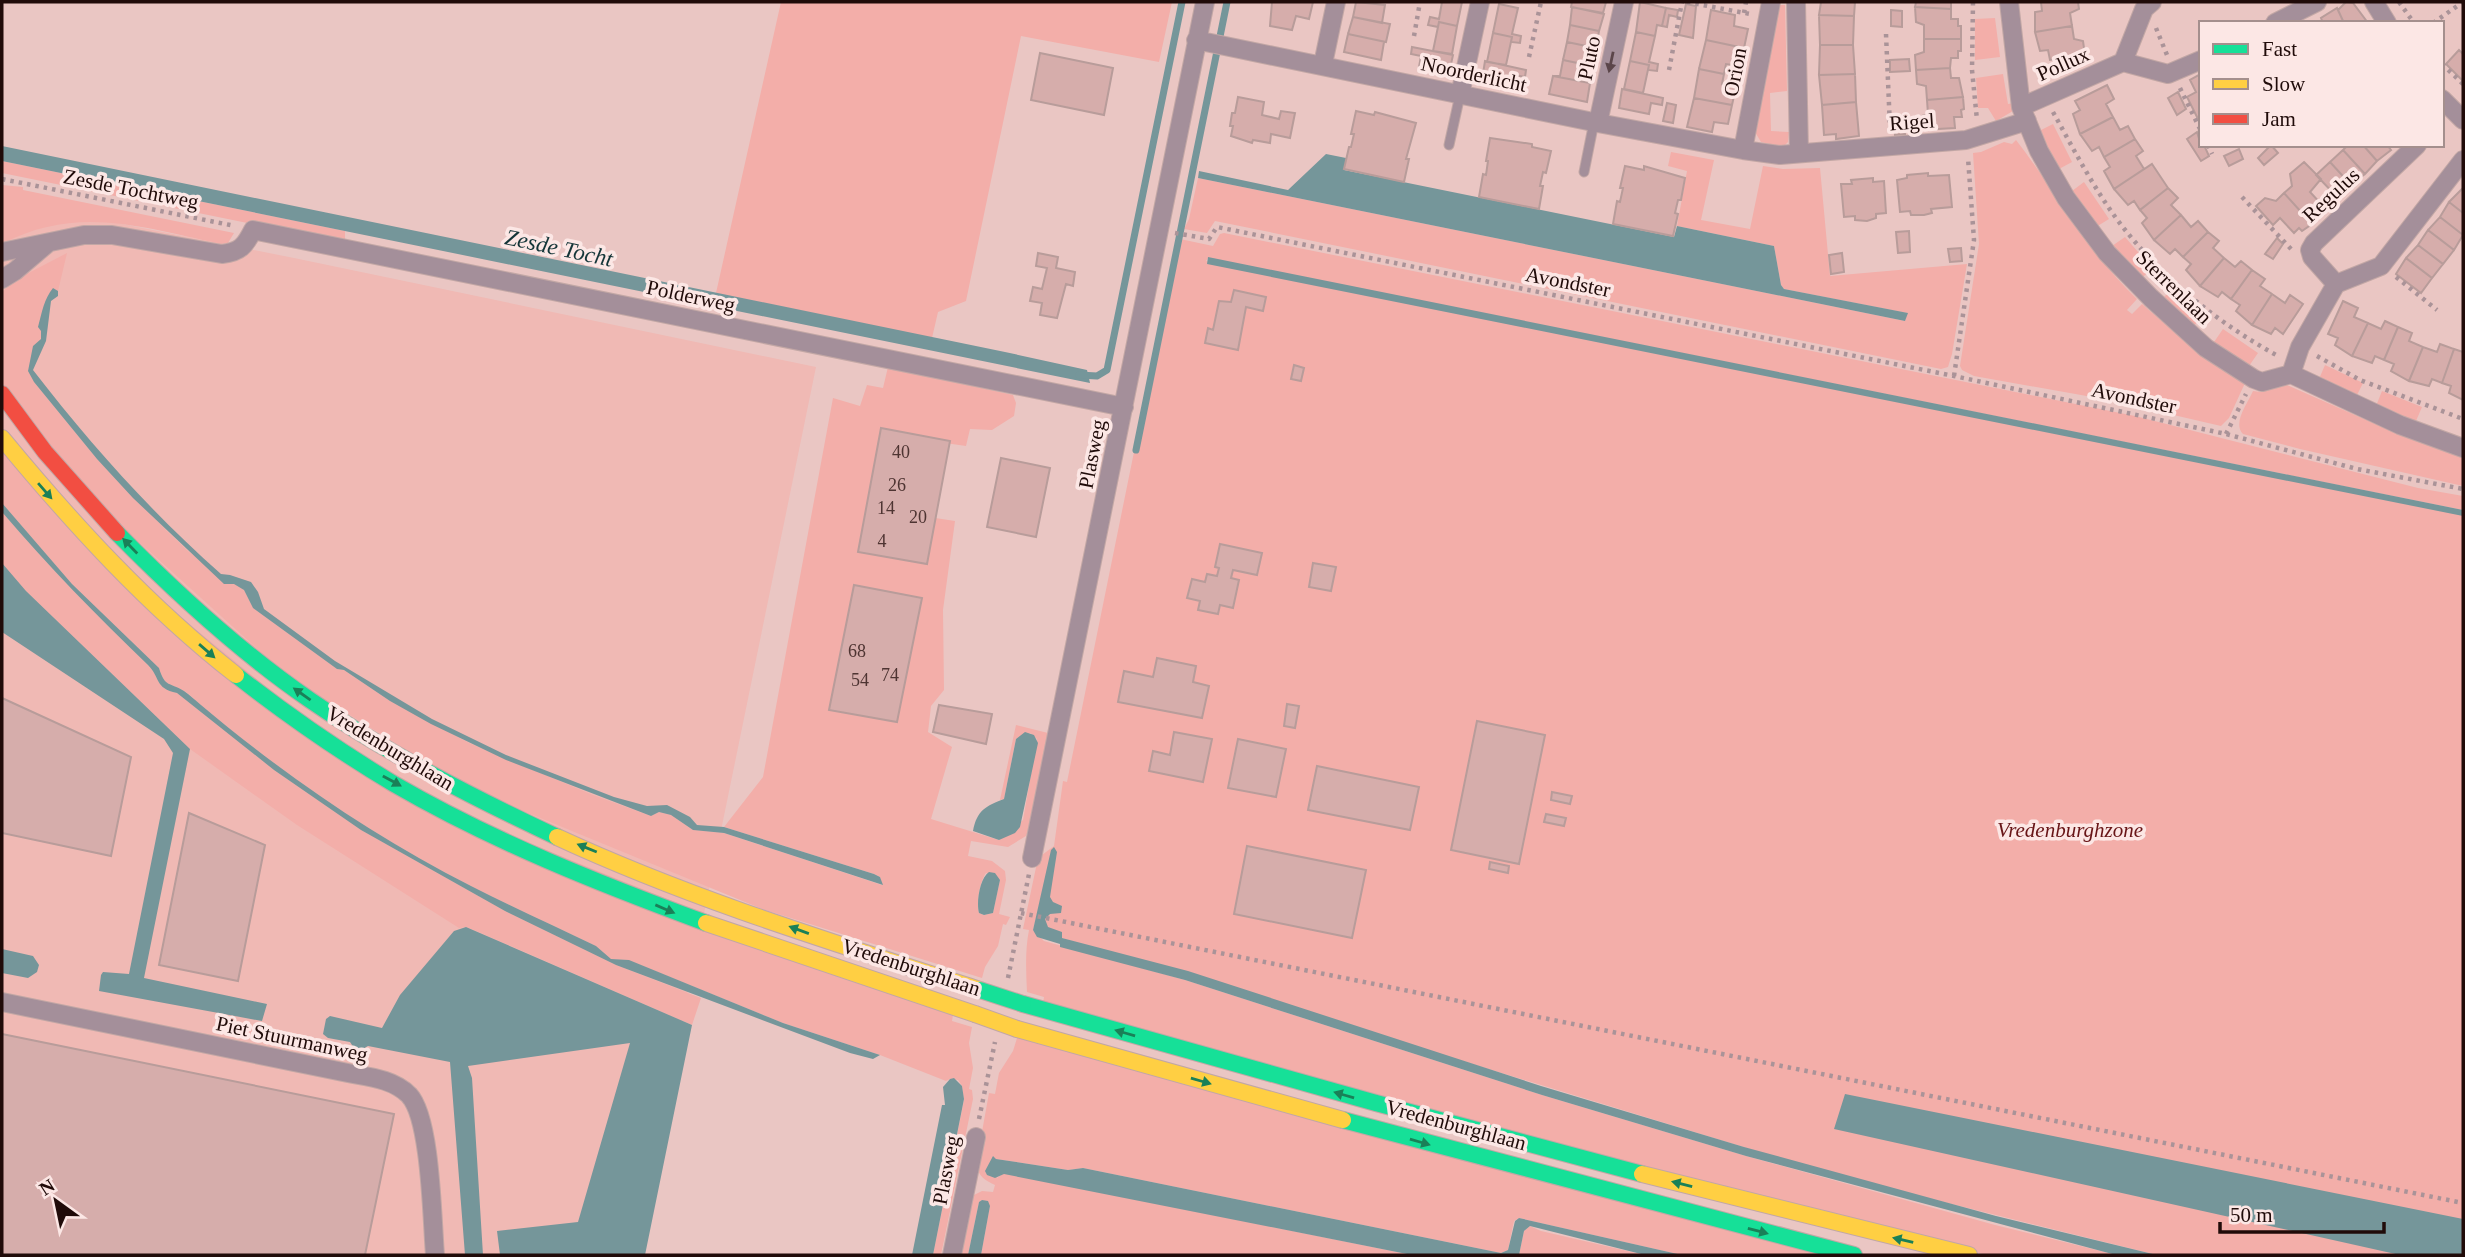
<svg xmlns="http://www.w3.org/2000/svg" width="2465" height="1257" viewBox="0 0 2465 1257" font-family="'Times New Roman',serif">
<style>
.built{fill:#f0b9b4}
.green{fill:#f3aea9;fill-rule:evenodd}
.water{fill:#75969a}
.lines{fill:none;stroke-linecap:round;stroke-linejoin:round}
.stream{stroke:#75969a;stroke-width:7}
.building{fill:#d6adab;stroke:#b89c9a;stroke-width:2}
.lane-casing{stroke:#c2a7a5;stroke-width:11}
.street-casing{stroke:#c2a7a5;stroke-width:20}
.fast-casing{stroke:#c2a7a5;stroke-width:18}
.slow-casing{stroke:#c2a7a5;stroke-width:18}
.jam-casing{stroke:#c2a7a5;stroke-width:18}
.path{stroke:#aa9398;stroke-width:4.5;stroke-dasharray:3.5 5;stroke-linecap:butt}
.lane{stroke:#a48f9a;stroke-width:9}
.street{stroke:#a48f9a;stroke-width:18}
.fast{stroke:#16e098;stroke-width:16}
.slow{stroke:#ffcf43;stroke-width:16}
.jam{stroke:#f24e42;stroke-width:16}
.fast-bridge-casing{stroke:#c2a7a5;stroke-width:18;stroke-linecap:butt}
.slow-bridge-casing{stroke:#c2a7a5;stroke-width:18;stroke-linecap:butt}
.fast-bridge{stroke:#16e098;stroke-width:16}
.slow-bridge{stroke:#ffcf43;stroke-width:16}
.oneway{fill:#5b464a}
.oneway2{fill:#1a8058}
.labels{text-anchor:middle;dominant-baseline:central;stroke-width:7;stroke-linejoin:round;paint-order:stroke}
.number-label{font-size:18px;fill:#4e3432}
.street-label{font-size:21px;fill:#200b09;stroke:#fce7e5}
.park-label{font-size:21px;font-style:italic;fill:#681517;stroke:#fce7e5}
.water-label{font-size:23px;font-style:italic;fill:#143538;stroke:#fce7e5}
</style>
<rect width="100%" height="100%" fill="#eac6c3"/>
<path class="built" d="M2,200L294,258L816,367L634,1255H2Z"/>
<path class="green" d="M781,2H1172L1159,62L1021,36L966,301L938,312L932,338L716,293Z
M1778,5H1785L1787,91L1770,93L1771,131L1789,132L1788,142L1783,147L1761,142L1755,132Z
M1995,18L2000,57L1975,60V19Z
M2003,74L2008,104L2014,103L2013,111L1996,121L1988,108H1978L1976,78Z
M2053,124L2072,162L2059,169L2039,131Z
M2016,140C2057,193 2088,252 2137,299L2127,310L2132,314L2142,304L2193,348L2245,383L2229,418L2221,426L2109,400L1974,376L1962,370L1960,366L1979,244L1973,153L1981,152L2004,142L2012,144Z
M1671,152L1714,160L1701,220L1750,229L1763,166L1783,169L1820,168L1830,276L1967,264L1952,354L1948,367L1941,369L1215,221L1207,233L1184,229L1189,219L1198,178L1905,321L1907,313L1784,289L1781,285L1774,246L1677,226L1687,171L1668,166Z
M2,161L345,231V243L2,173Z
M2084,182L2109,219L2096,227L2072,191Z
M2,185L23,187V190L234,233L228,243L221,244C143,228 78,204 2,244Z
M1224,233L2135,416L2418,488L2463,496V510L1208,258L1206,261L2463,514V1255H2157L1831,1174L1062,938L1037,928L1053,849L1033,930L1044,941L1185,980L1542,1095L1746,1156L1995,1225L2117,1255H1987L1854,1223L1043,1004L1044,997L1027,992C1026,971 1025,950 1029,930L1023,929L1038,858L1054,846L1063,781L1067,782L1174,255H1177L1180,239L1213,246L1220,234Z
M2125,237L2152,268L2139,281L2112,246Z
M67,253L58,291L53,288L41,339L28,370L34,382L97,459L167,531L189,552L244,590L253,608L337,669L344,670L390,701L469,743L593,795L651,816L659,812L671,815L693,830L724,833L882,885L880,877L874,874L724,827L763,777L833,398L860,406L867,385L883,388L888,367L1013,395L1016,403L1014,416L992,430L970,429L966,446L924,440L909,514L955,521L943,610L944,690L931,706L928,732L952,747L931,819L999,840L1023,820L1037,739L1030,733L1016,739L1004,799L1000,800L1016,725L1048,733L1031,823L1026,836L1008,847L971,841L968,856L992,861L1005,871L1006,880L999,914L1010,917L1006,925L1003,924L998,946L985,967L982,978L762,909L465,787L285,674L96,503L2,384V292L17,279ZM986,873L1000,880L993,913L984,915L979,913C976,902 980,882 986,873Z
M2173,288L2203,314L2194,326L2160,301Z
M2223,329L2258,353L2249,366L2214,342Z
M2325,365L2363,383L2356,397L2319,379Z
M2287,385L2398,434L2463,455V486L2300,449L2243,434C2232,423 2248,403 2253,391L2261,392Z
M2382,391L2422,407L2416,421L2376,406Z
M2,448L61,519L386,785L953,1015L952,1021L972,1027L969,1043L973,1068L969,1089L972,1090L973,1099L941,1255H933L964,1100L962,1086L958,1080L950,1079L946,1081L880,1055L783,1023L628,960L610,959L596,946C554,926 512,907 471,886C374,837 283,774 201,705C195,700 190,694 184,691C170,682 165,688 159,668L72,584L2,503Z
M2,512C48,566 97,616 148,665C161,678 154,688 177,693L274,770L361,830L505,911L616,965L701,998L692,1025L474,930L466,927L459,928L297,825L190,749L26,591L2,563Z
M1018,1035L1831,1255H1682L1519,1218L1514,1221L1508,1250L1501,1253L1083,1168L1068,1170L996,1159L997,1178L1004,1173L1412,1255H981L990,1206L982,1200L979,1202L968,1255H958L972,1196L982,1191L993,1192L995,1185C985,1180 979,1177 976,1165L989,1093L995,1094L999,1073L1013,1051Z
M1530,1226L1541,1231L1645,1255H1519L1524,1231Z"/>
<path class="water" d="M2,146L1005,352L1087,370L1090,383L2,161Z
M1326,154L1346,158L1344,170L1674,237L1677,226L1774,246L1781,285L1784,289L1908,313L1905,321L1198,178L1199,171L1288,190Z
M1208,257L2463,510V516L1207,264Z
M53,288L58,291V296L51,301L46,341L33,370C90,444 151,512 221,574L230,575L251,582L258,592L264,609L335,661L432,719L506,755L614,797L647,806L667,805L690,817L697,825L724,827L874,874L880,877L883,885L724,833L693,830L671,815L659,812L651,816L506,760L431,724L390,701L344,670L337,669L253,608L244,590L234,584H224L133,498L97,459L34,382L28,371L33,346L41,339V331L38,327C42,312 44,299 53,288Z
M2,503L72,584L159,668C165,688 170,682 184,691C190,695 195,700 201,705C283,774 374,837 471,886C512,907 554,926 596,946L611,959L629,960L783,1023L880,1055L873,1059L850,1053L616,965L505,911L361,830L274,770L177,693C154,688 161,678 148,665C97,616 48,566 2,512Z
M2,563L26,591L190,749L144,978L267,1004L262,1021L99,991L101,975L103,972L129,974L173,753L164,739L2,632Z
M1025,732L1034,735L1038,743L1020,827L1015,833L999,840L973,831C977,810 986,806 1004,799L1016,739Z
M1054,847L1057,852L1050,897L1053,902L1062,906L1061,913L1050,914L1045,919L1048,927L1062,932V938L1188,971L1541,1086L1744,1147L1996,1216L2157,1255H2116L1746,1156L1542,1095L1185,980L1060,947V944L1037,937L1033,930L1051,850Z
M989,872L995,873L1000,880L993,913L984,915L979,913C976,902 980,878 989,872Z
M466,927L692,1025L645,1255H500L497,1231L578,1222L630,1043L468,1066L472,1078L483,1255H465L450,1062L368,1046L361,1050L354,1048L350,1042L328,1038L323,1034L326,1019L330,1016L382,1028L400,995L454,931Z
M2,949L33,956L39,965L37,972L28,978L2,973Z
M954,1078L962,1086L964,1099L933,1255H912L942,1105H945L943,1087L950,1079Z
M1845,1094L2463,1219V1255H2400L1834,1129Z
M993,1156L996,1159L1068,1170L1083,1168L1501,1253L1508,1250L1515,1221L1519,1218L1682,1255H1645L1530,1226L1524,1231L1519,1255H1412L1004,1174L995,1178L987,1175L985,1171Z
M982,1200L988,1201L990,1206L981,1255H968L979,1202Z"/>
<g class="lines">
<path class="stream" d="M1079,375L1097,376L1107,370L1182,2
M1136,450L1227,2"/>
</g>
<path class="building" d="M1272,2H1313L1309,19L1296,16L1292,30L1270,26Z
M1356,2L1385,5L1382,23L1353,17Z
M1442,2H1462L1457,26L1439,22L1438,27L1428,25L1430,17L1439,19Z
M1572,2H1606L1603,13L1571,7Z
M1640,2L1666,8L1662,26L1657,25L1655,36L1636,32Z
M1821,2H1855L1854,16L1819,15Z
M1916,2H1951V9L1915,7Z
M2041,2H2078L2079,9L2070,13L2072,26L2035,32V12L2042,11Z
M2346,2L2353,3L2368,23H2344L2338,10Z
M1499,4L1518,8L1512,34L1521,36L1520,43L1511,42L1512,37L1493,33Z
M1686,4L1696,6L1693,38L1679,35Z
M1572,7L1604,14L1599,31L1570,25Z
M1915,7L1951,9V19H1958V26H1961V39H1924V25L1916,22Z
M1666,8L1678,10L1677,17L1669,15L1667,27L1662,26Z
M2337,8L2344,23H2323L2321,18Z
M1711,10L1735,15L1734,26L1748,29L1744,48L1706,40Z
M1891,10L1902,11V27L1891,26Z
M1819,15L1854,16L1853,45H1820Z
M1353,17L1390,24L1386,42L1348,34Z
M1439,22L1457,26L1452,54L1433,51Z
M1570,25L1599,31L1596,48L1567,42Z
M2072,26L2074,39L2083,41L2085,55L2050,60L2048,50L2040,51L2035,32Z
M1636,32L1655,36L1649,62L1658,64L1657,71L1648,70L1649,65L1630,61Z
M1493,33L1512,37L1506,65L1487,62Z
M1348,34L1386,42H1384L1381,60L1344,52Z
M1924,39H1961V51H1958V58H1951L1950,68L1916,70L1915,55L1924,52Z
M1706,40L1744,48L1740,66L1726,64L1724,74L1699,69Z
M1567,42L1596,48L1592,66L1563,60Z
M1820,45H1853L1855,74L1819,75Z
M1412,47L1453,55L1449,73L1419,67L1421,56L1411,54Z
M2459,50L2463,54V81L2446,64Z
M1040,53L1113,68L1104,115L1031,100Z
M1909,59L1910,71L1890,72V60Z
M1563,60L1592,66L1590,83L1553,76H1560Z
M1485,61L1526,70L1525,77L1514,75L1512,87L1482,80Z
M1630,61L1649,65L1643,93L1624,89Z
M1950,68L1951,78H1959L1963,97L1927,100L1926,86L1917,84L1916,70Z
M1699,69L1724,74L1722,84L1736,87L1732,105L1694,98Z
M1855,74L1856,102L1822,105L1819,75Z
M2199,75L2201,76V125L2187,97L2196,92L2190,80Z
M1553,76L1590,83L1587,102L1549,94Z
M2107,85L2114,99L2106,104L2113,117L2080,134L2073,114L2080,110L2075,101Z
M1622,89L1663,98L1662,105L1651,103L1649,114L1619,108Z
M2178,92L2186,109L2177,115L2168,98Z
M1238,97L1264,102L1262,115L1279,119L1281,111L1295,113L1290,138L1271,134L1270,143L1253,140L1252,143L1231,136L1233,126H1230L1232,113H1235Z
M1963,97L1964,109L1961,110L1962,117H1954L1955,128L1920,130L1919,117L1928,114L1927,100Z
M1694,98L1732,105L1728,124L1714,122L1712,132L1687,127Z
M1856,102L1859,136L1836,139V134L1824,135L1822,105Z
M1667,103L1676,105L1673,123L1663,121Z
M1356,111L1374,115L1375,112L1416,123L1406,159H1409L1404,182L1344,169L1349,147H1351L1354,134H1351Z
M1903,115L1905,134L1895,135L1893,117Z
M2113,117L2120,130L2128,126L2135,139L2104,157L2099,147L2092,151L2080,134Z
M2197,132L2201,145H2204L2209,156L2201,161L2187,139Z
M1490,138L1532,144V147L1551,151L1546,173L1543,172L1540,186H1543L1539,209L1479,197L1483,174L1486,175L1488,161H1486Z
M2135,139L2143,151L2136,156L2144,169L2114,189L2104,171L2110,167L2104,157Z
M2271,145L2278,153L2264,165L2258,158Z
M2348,145H2363L2377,161L2365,174L2343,150Z
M2363,145H2387L2391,150L2377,161Z
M2239,149L2243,159L2229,166L2224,156Z
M2343,150L2365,174L2351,185L2330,162Z
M2304,162L2321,179L2310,192L2323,206L2318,211L2321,213L2312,224L2284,193L2292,186L2290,174Z
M2330,162L2351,185L2339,199L2316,175Z
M2152,164L2168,188L2140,210L2134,201L2128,205L2114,189Z
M1625,166L1644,170V166L1685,178L1681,200H1678L1675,213L1678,214L1673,236L1613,224L1617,201L1620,202L1623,188H1620Z
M1928,173V176L1949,175L1952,207L1931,209L1932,213L1924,215H1911L1910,211L1900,212L1897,180L1907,178V175Z
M1873,178V182L1884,181L1886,213L1876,214V218L1867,221L1855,220V216L1844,217L1841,184H1852L1851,180Z
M2168,188L2178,198L2171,205L2181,215L2154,240L2142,223L2147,218L2140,210Z
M2462,189L2463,190V213L2449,202Z
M2284,193L2312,224L2302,231L2299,228L2294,233L2280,218L2273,225L2256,206L2265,198L2276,201Z
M2449,202L2463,213V235L2440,217Z
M2181,215L2191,227L2198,221L2208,232L2183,257L2175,249L2170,254L2154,240Z
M2440,217L2463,235L2454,250L2428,230Z
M2428,230L2454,250L2443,264L2418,245Z
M1909,231L1910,252L1898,253L1896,232Z
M2208,232L2219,241L2213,248L2224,258L2200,286L2186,270L2191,264L2183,257Z
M2277,238L2283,244L2273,259L2265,254Z
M2418,245L2443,264L2432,278L2406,258Z
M1961,248L1962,261L1950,262L1948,249Z
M1038,253L1058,257L1056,268L1075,272L1073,286L1066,284L1057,318L1040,315L1042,303L1030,301L1033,287L1042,289L1047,268L1036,266Z
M1842,253L1844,272L1831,274L1829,255Z
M2224,258L2235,267L2241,261L2252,270L2231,299L2222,292L2218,297L2200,286Z
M2406,258L2432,278L2421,293L2396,274Z
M2252,270L2265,279L2260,286L2272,294L2252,325L2236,311L2240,305L2231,299Z
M1234,290L1266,297L1263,311L1246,307L1238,350L1205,343L1208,328L1213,330L1219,301L1231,302Z
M2272,294L2285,303L2290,295L2303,304L2283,334L2275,328L2271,334L2252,325Z
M2343,301L2358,308L2354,317L2368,323L2352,356L2335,345L2338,338L2328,334Z
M2385,321L2398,327L2384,360L2375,356L2372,363L2352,356L2368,323L2381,329Z
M2398,327L2412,333L2409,341L2423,347L2409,381L2391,371L2394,364L2384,360Z
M2440,344L2454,349L2442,383L2432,379L2429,386L2409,381L2423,347L2437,352Z
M2454,349L2463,352V400L2449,393L2451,386L2442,383Z
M1294,365L1304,368L1301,381L1291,379Z
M881,428L950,441L927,564L858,552Z
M1001,458L1050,468L1036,537L987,527Z
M1220,544L1262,553L1257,575L1233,570L1231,578L1239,580L1233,608L1220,605L1218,614L1198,610L1200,601L1187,598L1192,579L1205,582L1207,574L1217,576L1219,568L1215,567Z
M1313,563L1336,567L1331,591L1309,587Z
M854,585L922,598L897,722L829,710Z
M1157,658L1196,666L1193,682L1209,686L1202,718L1118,702L1124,671L1153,677Z
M2,698L131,757L111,856L2,833Z
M1287,704L1299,706L1295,728L1284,726Z
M939,705L992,714L986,744L933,732Z
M1477,721L1545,735L1519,864L1451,850Z
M1174,732L1212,739L1203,782L1149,771L1153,751L1170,755Z
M1238,739L1286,749L1276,797L1228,788Z
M1317,766L1419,787L1410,830L1308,810Z
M1552,792L1572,796L1570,804L1551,800Z
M189,813L265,845L238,981L159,965Z
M1546,814L1566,818L1564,826L1544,822Z
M1247,846L1366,870L1352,938L1234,914Z
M1490,862L1509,866L1508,873L1489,869Z
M2,1034L394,1114L365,1255H2Z"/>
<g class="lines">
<g class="lane-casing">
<path id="lane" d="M1449,145L1460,95
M1584,172L1594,122"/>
</g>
<g class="street-casing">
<path id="street" d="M1796,2L1799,153
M2009,2L2021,107L2039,151L2066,198L2107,253L2151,298L2206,348L2254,379L2262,382L2291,374L2400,425L2463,448
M2374,2L2387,23
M2275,23L2317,2
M1196,40L1598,123L1743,150L1780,155L1966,140L2027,121
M2123,62L2144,9L2152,2
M1323,64L1336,2
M1460,95L1480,2
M2442,99L2463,120
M2021,107L2123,62L2168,74L2201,60
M1598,123L1624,2
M1743,150L1771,2
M2,252L84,235H112L222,254C240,252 245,246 253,230L1124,407
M2,279L15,271L48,243
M2336,284L2312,257L2310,250L2314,243L2417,145
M2291,374L2300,347L2336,284L2381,266L2463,160
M1032,858L1205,2
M2,1002L348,1073C369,1077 393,1079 409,1095C431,1118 432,1220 435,1255
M952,1255L976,1137"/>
</g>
<g class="fast-casing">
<path id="fast" d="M117,533C177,594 240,652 310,700C388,754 472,797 557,837
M236,675C287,715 339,751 394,784C492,841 600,884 706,923
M1023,1004L1376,1103L1642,1174
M1343,1120L1854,1255"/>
</g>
<g class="slow-casing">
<path id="slow" d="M2,438C73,524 148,606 236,675
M557,837C693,900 838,944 980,990
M706,923L975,1014
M1017,1029L1343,1120
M1642,1174L1969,1255"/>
</g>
<g class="jam-casing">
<path id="jam" d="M2,394L45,452L117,533"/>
</g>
<path class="path" d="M1687,2L1750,14
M1973,2L1972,70L1977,120
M2399,2L2414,23
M1744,13L1746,2
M2433,23L2463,2
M2156,28L2167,55
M1886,34L1890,128
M1414,36L1420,2
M1529,57L1541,2
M2442,64L2463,84
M1669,70L1682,2
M2180,88L2201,131
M2053,112C2073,148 2092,185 2116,218C2158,275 2216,322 2278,356
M2208,145L2212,154
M2,179L235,226
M2242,197L2292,250
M1175,233L1209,239L1217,227L1954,376L2226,434L2357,469L2463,489
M2396,277L2437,310
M2317,356L2360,380L2463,419
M1954,376L1974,240L1968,158
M2226,434L2246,394
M1021,913L2463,1203
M1008,978L1029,874
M979,1119L995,1042"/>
<use href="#lane" class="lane"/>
<use href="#street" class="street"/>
<use href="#fast" class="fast"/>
<use href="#slow" class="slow"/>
<use href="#jam" class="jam"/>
<g class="fast-bridge-casing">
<path id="fast-bridge" d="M980,990L1023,1004"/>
</g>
<g class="slow-bridge-casing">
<path id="slow-bridge" d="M975,1014L1017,1029"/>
</g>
<use href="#fast-bridge" class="fast-bridge"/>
<use href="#slow-bridge" class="slow-bridge"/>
</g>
<defs><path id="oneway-solid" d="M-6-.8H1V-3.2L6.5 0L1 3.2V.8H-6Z" transform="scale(1.75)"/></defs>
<use class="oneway" href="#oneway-solid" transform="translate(1611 62) rotate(102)"/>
<g class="oneway2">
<use href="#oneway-solid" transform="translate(45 491) rotate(49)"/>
<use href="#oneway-solid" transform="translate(130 546) rotate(-134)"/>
<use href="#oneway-solid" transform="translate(207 651) rotate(41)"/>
<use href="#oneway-solid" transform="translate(302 694) rotate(-145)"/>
<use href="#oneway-solid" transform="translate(392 781) rotate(29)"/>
<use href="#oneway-solid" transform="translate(587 848) rotate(-158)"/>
<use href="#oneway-solid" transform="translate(665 909) rotate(23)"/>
<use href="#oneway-solid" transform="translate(799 930) rotate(-160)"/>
<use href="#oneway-solid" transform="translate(1125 1033) rotate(-164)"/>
<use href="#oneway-solid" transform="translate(1201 1081) rotate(16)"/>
<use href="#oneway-solid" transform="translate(1344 1095) rotate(-164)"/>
<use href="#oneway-solid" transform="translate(1420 1142) rotate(16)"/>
<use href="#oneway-solid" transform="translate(1682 1184) rotate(-166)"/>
<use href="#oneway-solid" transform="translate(1758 1231) rotate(15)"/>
<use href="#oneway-solid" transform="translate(1903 1240) rotate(-167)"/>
</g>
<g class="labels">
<g class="number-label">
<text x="901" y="452">40</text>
<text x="897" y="485">26</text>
<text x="886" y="508">14</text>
<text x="918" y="517">20</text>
<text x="882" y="541">4</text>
<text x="857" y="651">68</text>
<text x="890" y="675">74</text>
<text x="860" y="680">54</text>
</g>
<g class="street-label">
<text transform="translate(1589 58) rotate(-78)">Pluto</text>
<text transform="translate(2063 64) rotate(-24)">Pollux</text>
<text transform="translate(1735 72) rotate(-79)">Orion</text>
<text transform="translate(1474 74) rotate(12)">Noorderlicht</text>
<text transform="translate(1912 122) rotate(-4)">Rigel</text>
<text transform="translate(131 189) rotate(11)">Zesde Tochtweg</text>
<text transform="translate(2331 195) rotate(-43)">Regulus</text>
<text transform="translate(1568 282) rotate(11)">Avondster</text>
<text transform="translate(2174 287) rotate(44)">Sterrenlaan</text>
<text transform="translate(691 296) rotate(12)">Polderweg</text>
<text transform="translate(2134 398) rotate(12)">Avondster</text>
<text transform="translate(1092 454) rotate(-79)">Plasweg</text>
<text transform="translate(390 748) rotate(31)">Vredenburghlaan</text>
<text transform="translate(911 967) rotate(18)">Vredenburghlaan</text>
<text transform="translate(292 1039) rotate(12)">Piet Stuurmanweg</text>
<text transform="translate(1456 1125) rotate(15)">Vredenburghlaan</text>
<text transform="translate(946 1170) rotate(-79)">Plasweg</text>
</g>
<g class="park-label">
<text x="2070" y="830">Vredenburghzone</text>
</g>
<g class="water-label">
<text transform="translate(559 248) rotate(12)">Zesde Tocht</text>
</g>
</g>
<rect width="2465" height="1257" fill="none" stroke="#200b09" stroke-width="7"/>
<rect x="2199" y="21" width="245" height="126" fill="#fce7e5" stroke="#a48f8d" stroke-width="2"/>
<rect x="2213" y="44" width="35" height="10" fill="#16e098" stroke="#a48f8d" stroke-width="2"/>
<text x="2262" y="56" font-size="21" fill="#200b09">Fast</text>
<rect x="2213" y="79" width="35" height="10" fill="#ffcf43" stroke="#a48f8d" stroke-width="2"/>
<text x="2262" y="91" font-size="21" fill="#200b09">Slow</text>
<rect x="2213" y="114" width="35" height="10" fill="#f24e42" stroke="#a48f8d" stroke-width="2"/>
<text x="2262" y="126" font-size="21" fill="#200b09">Jam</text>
<g transform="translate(56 1201) rotate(327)" stroke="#fce7e5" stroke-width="5" paint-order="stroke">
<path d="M0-5L12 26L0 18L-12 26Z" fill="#200b09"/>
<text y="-10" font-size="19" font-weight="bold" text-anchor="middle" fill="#200b09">N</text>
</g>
<path d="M2220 1222v10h164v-10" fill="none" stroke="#200b09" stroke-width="3.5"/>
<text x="2230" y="1222" font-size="21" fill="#200b09" stroke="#fce7e5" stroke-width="5" paint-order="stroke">50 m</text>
</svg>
